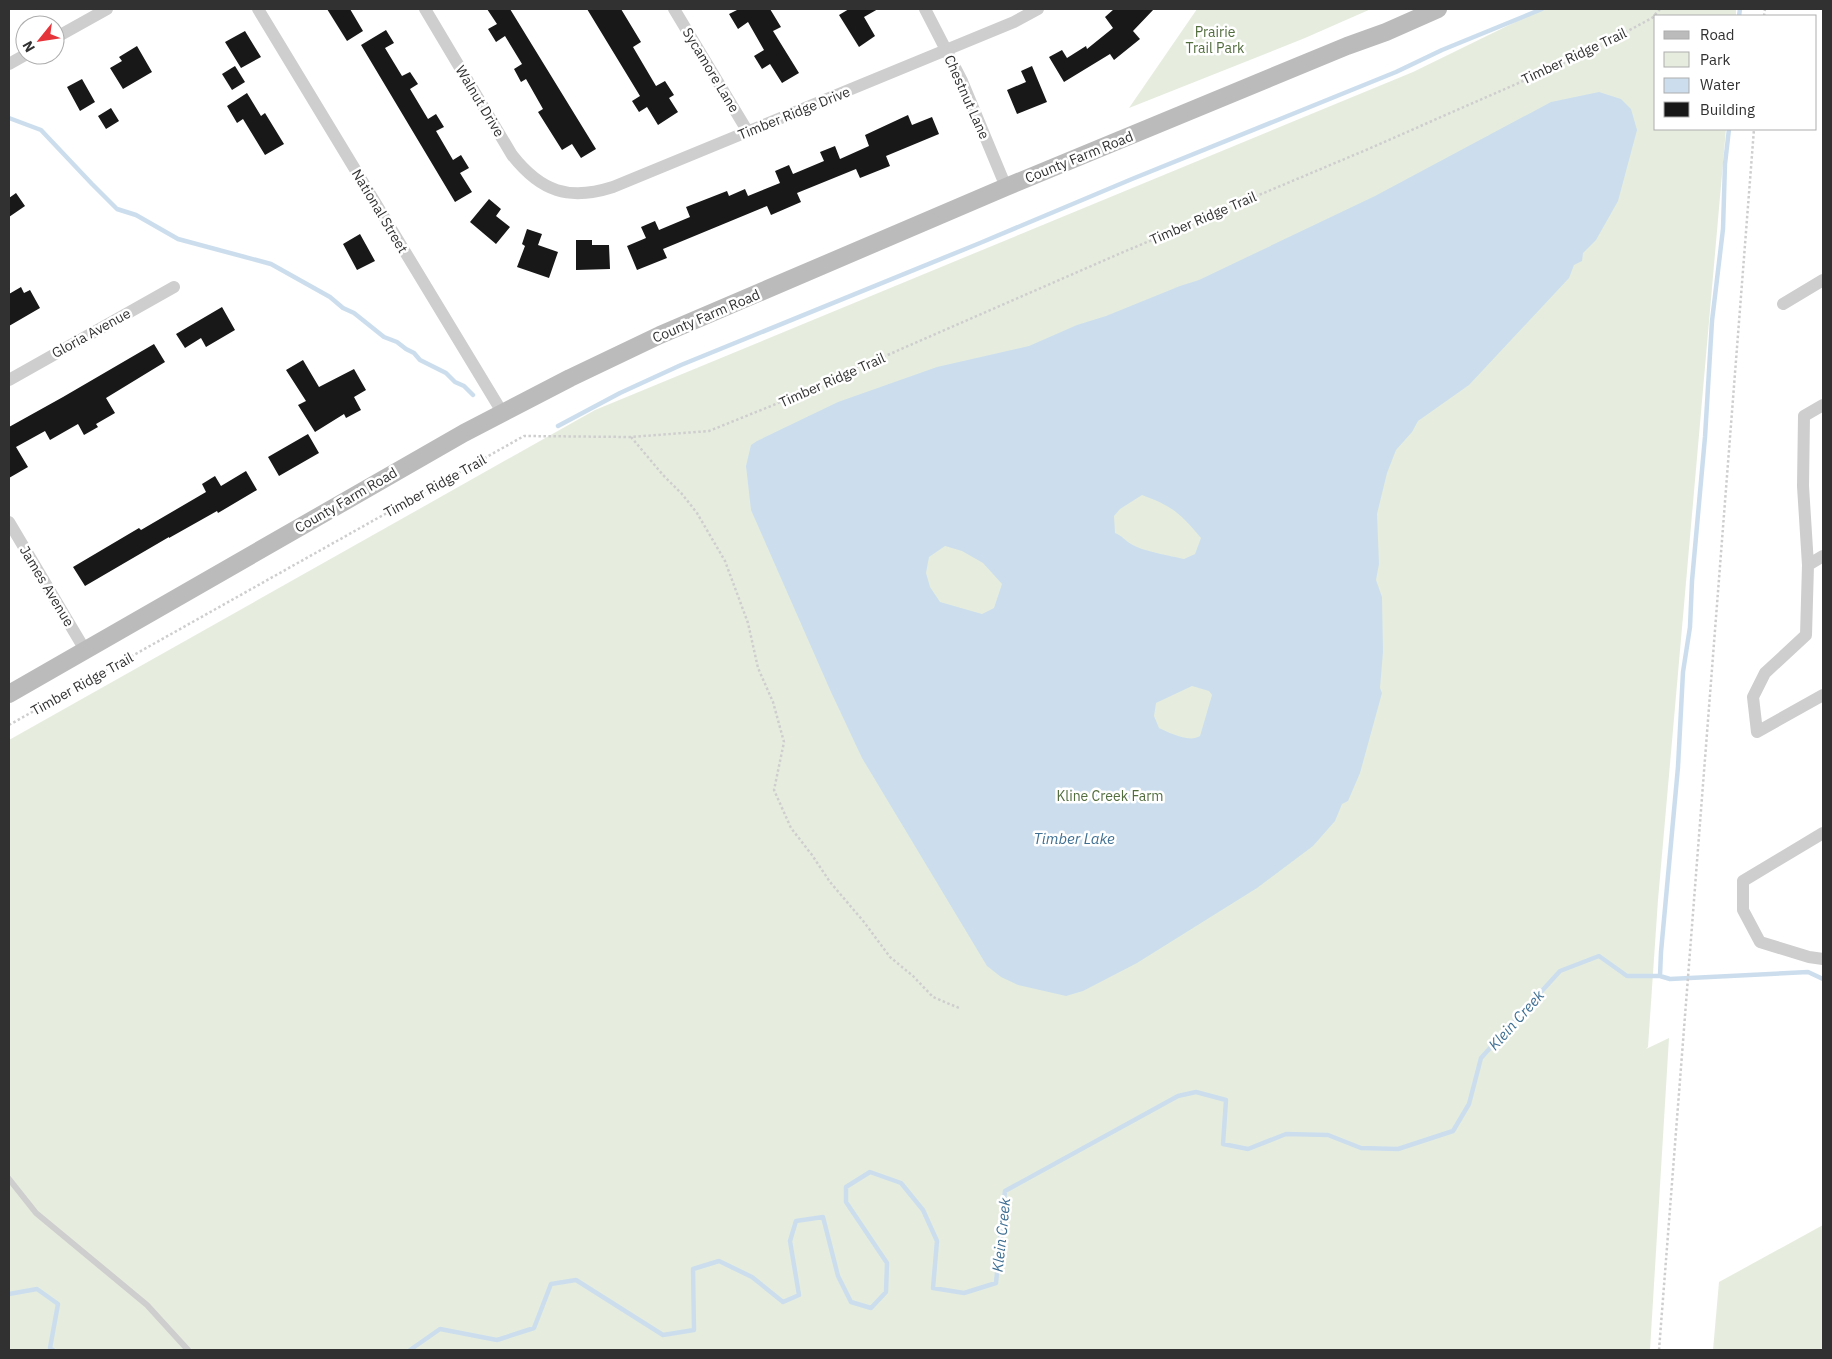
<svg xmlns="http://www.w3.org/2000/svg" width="1832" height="1359" viewBox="0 0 1832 1359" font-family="'IBM Plex Sans',sans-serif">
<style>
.green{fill:#e6eddf}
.water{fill:#ccdeed;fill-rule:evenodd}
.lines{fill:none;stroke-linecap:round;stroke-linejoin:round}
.stream{stroke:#ccdeed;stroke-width:4.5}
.building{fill:#181818}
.path{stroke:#cecece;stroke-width:2.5;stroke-dasharray:2.5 2.5;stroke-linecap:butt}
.service{stroke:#cecece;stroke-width:6}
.minor{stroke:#cecece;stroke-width:12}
.secondary{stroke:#bbb;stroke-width:18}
.labels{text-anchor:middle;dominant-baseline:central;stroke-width:5;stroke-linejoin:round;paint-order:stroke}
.park-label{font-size:14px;fill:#526d3d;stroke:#fff}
.street-label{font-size:14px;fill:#313131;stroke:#fff}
.water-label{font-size:15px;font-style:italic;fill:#3e6f93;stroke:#fff}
</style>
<rect width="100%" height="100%" fill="#fff"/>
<path class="green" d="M1197,9H1371L1305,38L1129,108Z
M1542,9H1736V16H1656V129H1726L1658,900L1648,1047L1646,1049L1669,1038L1650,1350H9V740L595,410L1413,72Z
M1823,1225V1350H1713L1719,1282Z"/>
<path class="water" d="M1599,92L1621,99L1631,109L1637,130L1618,201L1596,240L1583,253L1582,261L1574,265L1569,278L1469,385L1418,421L1412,432L1396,450L1387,473L1377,514L1379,564L1376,580L1382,597L1383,652L1380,688L1382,693L1360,773L1348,801L1342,804L1335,821L1313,846L1257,888L1137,963L1083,991L1066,996L1018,985L1001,977L987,966L862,758L831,692L751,510L746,466L751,445L757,441L838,402L937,367L1029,346L1077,325L1106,316L1180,286L1199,280L1375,196L1551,102ZM1142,495C1172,506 1180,513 1201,538L1195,554L1184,559C1171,556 1142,551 1131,544C1124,540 1123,536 1115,533L1114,516L1120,509ZM945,546L962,551L983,563L1002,584L994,608L982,614L940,602L930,587L926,573L929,557ZM1192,686L1209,691L1212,695L1200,736C1189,743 1170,733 1159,728L1154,716L1156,703Z"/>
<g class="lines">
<path class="stream" d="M1739,16L1740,9
M9,118L41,130L92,184L117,209L136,215L178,239L271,264L330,297L343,308L354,313L384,337L397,342L406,349L414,353L420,360L446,373L455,382L464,386L473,395
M558,426L620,393L681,365L980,243L1132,179L1396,72L1442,50L1542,9
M1660,976L1661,952L1678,767L1683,672L1690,627L1692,581L1705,437L1712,321L1723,229L1725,164L1729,129
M9,1294L37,1289L58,1304L50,1348L53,1350
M410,1350L440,1329L497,1340L534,1328L551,1284L576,1280L663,1335L694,1330L693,1269L719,1261L752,1277L783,1302L799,1295L790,1241L796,1221L823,1217L838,1276L851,1302L871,1308L886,1292L887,1263L846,1202V1187L870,1172L901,1183L923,1210L937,1241L933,1288L964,1293L996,1283L1005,1191L1178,1096L1196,1092L1226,1100L1223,1144L1248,1149L1286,1134L1328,1135L1361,1148L1398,1149L1453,1131L1469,1104L1481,1058L1560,971L1599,956L1627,976H1660L1670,979L1808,972L1823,979"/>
</g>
<path class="building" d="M327,9H350L363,31L347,41Z
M487,9H510L596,149L581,158L572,144L562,150L538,112L543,109L526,79L521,82L514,69L522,64L505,36L496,42L488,29L497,24Z
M587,9H621L641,42L633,47L656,86L665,81L674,95L669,98L678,112L658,125L647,107L639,112L632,101L640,96Z
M739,9H770L781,27L773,31L799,73L782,83L770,64L762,69L754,56L764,50L748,22L738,29L729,14Z
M849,9H878L864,17L875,36L859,47L839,15Z
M1114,9H1154L1133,31L1140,39L1114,60L1110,54L1064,82L1049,57L1062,50L1067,58L1086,46L1087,49L1113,28L1105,17Z
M386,30L394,43L385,48L402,76L410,72L418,84L410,89L428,119L436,114L444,127L436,131L453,160L461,155L469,168L460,173L472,192L455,202L361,45Z
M245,31L261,57L241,68L225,42Z
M137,46L152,72L123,89L110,68L122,61L119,57Z
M235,66L245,82L232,90L222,74Z
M1032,66L1047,102L1017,114L1007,90L1026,82L1021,71Z
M82,79L95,102L80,111L67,87Z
M247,93L261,116L265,113L284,144L265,155L243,119L237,123L227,106Z
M111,108L119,121L106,129L98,116Z
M908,115L912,125L932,117L939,134L886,156L890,166L860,178L856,169L797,193L801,202L771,215L767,206L663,249L667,258L637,270L627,246L646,238L641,227L655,221L659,230L690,217L686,207L727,191L729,196L745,189L748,196L780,183L775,171L789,165L793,174L824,161L820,152L835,146L840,159L869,146L865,135Z
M16,193L25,206L9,217V198Z
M489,199L501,209L496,216L510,227L496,244L470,222Z
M527,229L542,234L538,245L558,252L549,278L517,267L525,246L522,244Z
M360,234L375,261L357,270L343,244Z
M576,240H592V245H609L610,269L576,270Z
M21,287L24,293L30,290L40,308L9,326V294Z
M222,307L235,330L206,347L201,338L185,348L176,334Z
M154,344L165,362L106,398L115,413L96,424L98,427L84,435L78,424L50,440L45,431L16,447L28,467L9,478V427L63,397Z
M303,360L319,387L354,369L366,390L354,397L361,410L346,418L344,414L315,432L298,405L306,401L286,370Z
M308,434L319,453L279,476L268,457Z
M246,471L257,490L218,513L217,511L169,538V537L85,586L73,567L139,528L141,530L206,492L202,484L215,476L221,486Z"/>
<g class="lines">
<path class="path" d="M1764,16L1765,9
M631,437L663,475L682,494L697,513L725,561L748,623L758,668L773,702L784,742L774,790L791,828L812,855L830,882L864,922L890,957L913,976L933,997L959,1008
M9,725L524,436L631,437L709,431L771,406L1121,253L1366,150L1589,52L1652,18L1660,9
M1659,1350L1754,129"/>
<path class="service" d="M9,1179L36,1213L147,1305L188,1350"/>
<path class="minor" d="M258,9L502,412
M425,9L512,155C541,192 569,201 613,187L1014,22L1038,9
M674,9L748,132
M925,9L962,81L1006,187
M55,38L107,9
M9,64L25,55
M1783,304L1823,280
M9,380L174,287
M1823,405L1804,416L1803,486L1808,565L1823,556
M9,522L85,650
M1808,565L1806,635L1765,673L1753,697L1757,732L1823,695
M1823,833L1743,881V910L1760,942L1809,957L1823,959"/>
<path class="secondary" d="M9,694L464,433L570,378L660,335L1006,187L1347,46L1386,32L1438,9"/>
</g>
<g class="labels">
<g class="park-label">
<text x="1215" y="32">Prairie<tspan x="1215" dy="16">Trail Park</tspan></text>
<text x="1110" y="796">Kline Creek Farm</text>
</g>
<g class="street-label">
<text transform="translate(1574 56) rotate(-25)">Timber Ridge Trail</text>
<text transform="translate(711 70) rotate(59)">Sycamore Lane</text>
<text transform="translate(967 97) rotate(66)">Chestnut Lane</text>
<text transform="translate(480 101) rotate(59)">Walnut Drive</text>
<text transform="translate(794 113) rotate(-22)">Timber Ridge Drive</text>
<text transform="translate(1079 157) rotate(-22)">County Farm Road</text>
<text transform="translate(380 211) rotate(59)">National Street</text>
<text transform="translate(1203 218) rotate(-23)">Timber Ridge Trail</text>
<text transform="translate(706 316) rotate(-23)">County Farm Road</text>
<text transform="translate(91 333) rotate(-29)">Gloria Avenue</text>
<text transform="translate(832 380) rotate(-24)">Timber Ridge Trail</text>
<text transform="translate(435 486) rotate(-29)">Timber Ridge Trail</text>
<text transform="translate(346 500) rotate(-30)">County Farm Road</text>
<text transform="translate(47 586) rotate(59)">James Avenue</text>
<text transform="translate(82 684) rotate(-29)">Timber Ridge Trail</text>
</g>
<g class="water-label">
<text x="1074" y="838">Timber Lake</text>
<text transform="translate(1516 1020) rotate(-48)">Klein Creek</text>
<text transform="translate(1001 1235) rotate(-84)">Klein Creek</text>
</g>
</g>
<rect width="1832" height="1359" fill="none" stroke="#313131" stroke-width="20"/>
<rect x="1654" y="15" width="162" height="115" fill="#ffffff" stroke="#adadad"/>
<rect x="1664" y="31" width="25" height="8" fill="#bbbbbb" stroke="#adadad"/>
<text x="1700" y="40" font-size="15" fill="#313131">Road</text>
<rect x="1664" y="52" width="25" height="15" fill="#e6eddf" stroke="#adadad"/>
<text x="1700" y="65" font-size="15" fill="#313131">Park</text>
<rect x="1664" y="78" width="25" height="15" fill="#ccdeed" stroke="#adadad"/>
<text x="1700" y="90" font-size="15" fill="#313131">Water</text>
<rect x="1664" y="102" width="25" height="15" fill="#181818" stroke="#adadad"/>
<text x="1700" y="115" font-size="15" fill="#313131">Building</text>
<g transform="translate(40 40) rotate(240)"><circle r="24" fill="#ffffff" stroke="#adadad"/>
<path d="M0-4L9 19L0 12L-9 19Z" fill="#e5353b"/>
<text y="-8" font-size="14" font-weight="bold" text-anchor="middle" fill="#313131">N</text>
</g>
</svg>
